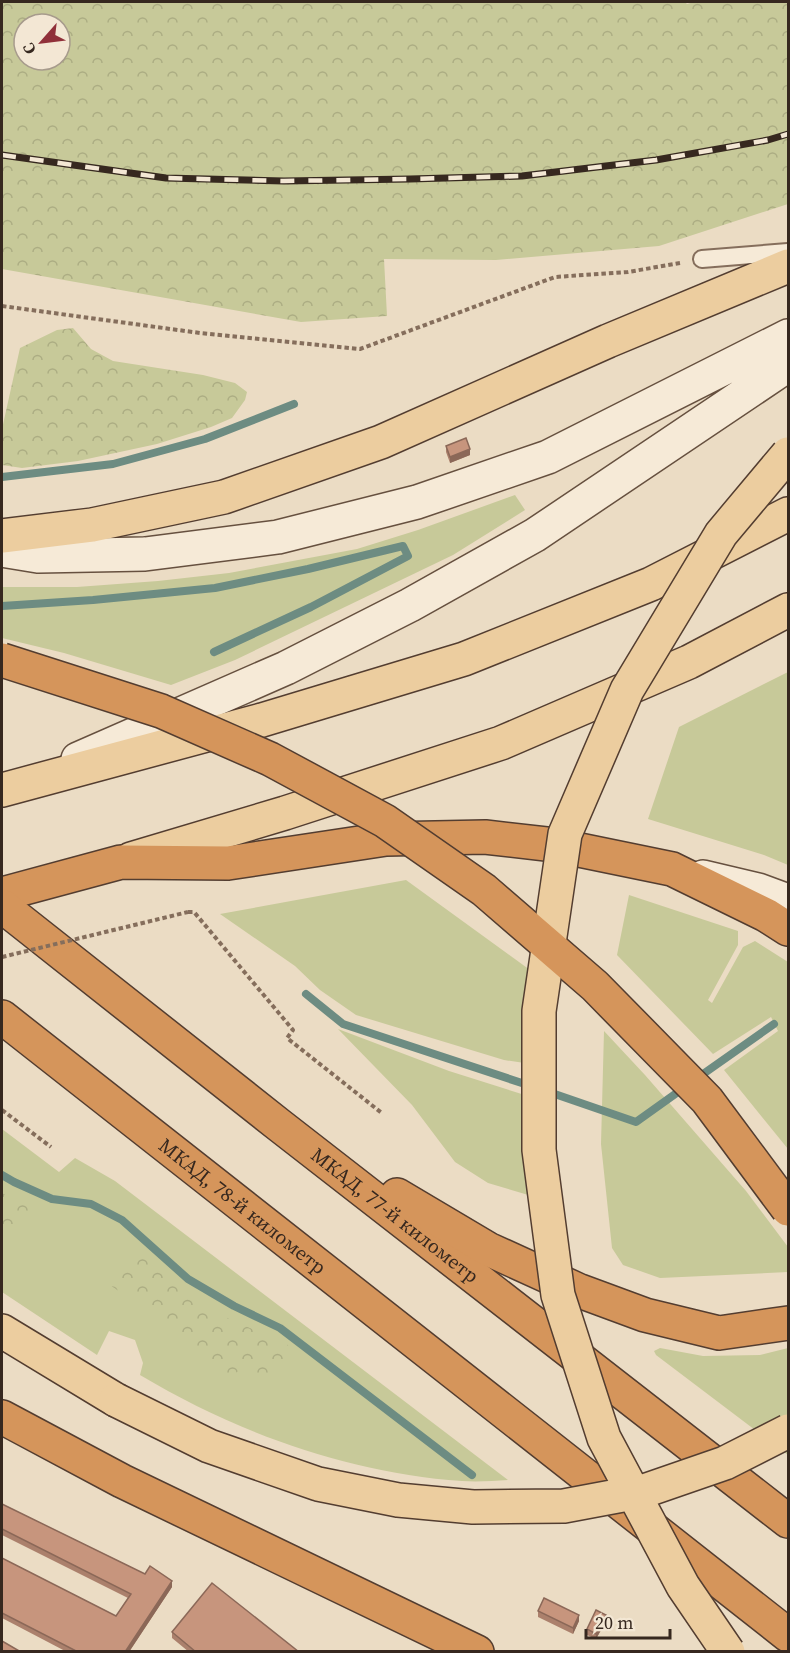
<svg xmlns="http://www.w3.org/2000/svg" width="790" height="1653" viewBox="0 0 790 1653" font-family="'Source Serif 4',serif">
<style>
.green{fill:#c7c999}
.forest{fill:url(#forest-crowns);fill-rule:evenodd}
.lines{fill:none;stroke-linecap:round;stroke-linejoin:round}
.stream{stroke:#6d8c82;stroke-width:8}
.lane-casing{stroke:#856e5c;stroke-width:20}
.secondary-casing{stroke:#66503f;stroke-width:36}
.primary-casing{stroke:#533d30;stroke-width:36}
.highway-casing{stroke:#533d30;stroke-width:36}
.path{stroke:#856e5c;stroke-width:4;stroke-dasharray:4.5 3;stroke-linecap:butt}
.lane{stroke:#f6ead7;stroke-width:16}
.secondary{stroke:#f6ead7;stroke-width:33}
.primary{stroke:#eccd9f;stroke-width:33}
.highway{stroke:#d5955b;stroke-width:33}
.rail-casing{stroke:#36281f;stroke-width:7}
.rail{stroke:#f3e7d4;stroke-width:4.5;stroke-dasharray:14;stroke-linecap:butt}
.primary-bridge-casing{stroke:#533d30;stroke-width:36;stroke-linecap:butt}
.highway-bridge-casing{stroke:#533d30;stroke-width:36;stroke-linecap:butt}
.path-bridge{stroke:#856e5c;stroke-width:4;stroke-dasharray:4.5 3;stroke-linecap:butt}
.primary-bridge{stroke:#eccd9f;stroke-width:33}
.highway-bridge{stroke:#d5955b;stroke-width:33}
.wall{fill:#ab806c}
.shaded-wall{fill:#8b6858}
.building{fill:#c7957d;stroke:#8b6858;stroke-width:1.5}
.labels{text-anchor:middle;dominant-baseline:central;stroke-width:6;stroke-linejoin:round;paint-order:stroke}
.street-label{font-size:20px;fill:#36281f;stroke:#f3e7d4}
</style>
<defs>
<pattern id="forest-crowns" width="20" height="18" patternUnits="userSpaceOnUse" patternTransform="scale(1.5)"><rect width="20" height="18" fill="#c7c999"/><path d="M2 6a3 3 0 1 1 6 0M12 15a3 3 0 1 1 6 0" fill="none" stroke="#acad83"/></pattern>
</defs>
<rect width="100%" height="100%" fill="#ebdcc4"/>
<path class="green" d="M515,495L525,510L453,555L235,660L171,685L64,653L2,638V587H77L158,581L229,573L357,549L418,530Z
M788,672V865L764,855L648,819L679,727Z
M406,880L530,970L531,1064L504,1060L356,1015L320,990L295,966L220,914Z
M629,895L738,931V945L708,1000L712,1003L743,947L755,941L788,962V1149L724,1070L778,1031L771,1017L713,1054L617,955Z
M338,1029L449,1071L528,1096L535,1197L488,1183L455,1162L412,1105Z
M604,1031L645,1075L746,1191L788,1247V1272L660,1278L623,1265L612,1248L601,1144Z
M2,1129L59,1172L75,1158L115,1181L508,1480C493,1481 477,1482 462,1481C349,1473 237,1433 140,1375L143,1363L135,1340L109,1331L97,1355L2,1292Z
M660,1348L703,1356L760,1355L788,1348V1455L656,1355L654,1351Z"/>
<path class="forest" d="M2,2H685L687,4L694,2H788V204L659,246L496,260L384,259L387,316L301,322L2,269ZM24,24H60V60H24Z
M73,328L91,349L113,361L203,375L235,383L247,392L245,400L232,418L211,427L157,444L78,461L22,468L2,465V429L20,348L57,330Z
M2,1193C13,1199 26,1201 35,1210C29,1223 16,1233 2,1234Z
M136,1254L145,1255L170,1277L212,1311L288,1345L291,1358L269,1383L261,1385L243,1367L230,1378L219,1377L140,1306L110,1285L108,1280L116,1268Z"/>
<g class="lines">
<path class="stream" d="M2,477L113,464L205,439L294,404
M2,606L93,600L215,588L308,569L403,546L408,556L311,607L214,652
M306,994L343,1024L531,1086
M696,1079L774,1024
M546,1091L636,1122L685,1087
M2,1175L14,1182L52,1199L91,1204L122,1220L188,1279L234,1306L280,1328L472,1475"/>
<g class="lane-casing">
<path id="lane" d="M702,259L788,252"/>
</g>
<g class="secondary-casing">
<path id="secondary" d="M2,550L38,556L145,554L278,537L417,502L548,457L788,336
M78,759L286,668L410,605L535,535L788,365
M703,877L758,890L788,901"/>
</g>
<g class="primary-casing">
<path id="primary" d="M2,536L92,525L224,497L381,442L608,341L788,266
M2,790L262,720L464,659L651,584L788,514
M131,859L285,813L501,743L689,662L788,610
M2,1331L116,1400"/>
</g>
<g class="highway-casing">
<g id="highway">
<path d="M2,894L121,862L228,863L386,839L485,837L555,845L672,869L766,915L788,929"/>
<path id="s1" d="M2,906L279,1125L788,1521"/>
<path id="s2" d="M2,1017L788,1635"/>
<path d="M397,1195L488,1249L580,1291L645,1315L719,1333L788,1323"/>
<path d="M2,1417L122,1481L477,1652"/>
</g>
</g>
<path class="path" d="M2,306L200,333L360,349L555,277L628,272L680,263
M188,912H194L293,1030L287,1038L383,1114
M2,1110L51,1147"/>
<use href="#lane" class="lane"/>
<use href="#secondary" class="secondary"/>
<use href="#primary" class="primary"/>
<use href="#highway" class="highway"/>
<g class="rail-casing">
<path id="rail" d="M2,155L166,178L284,181L410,179L522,176L656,160L768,140L788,134"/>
</g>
<use href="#rail" class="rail"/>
<g class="primary-bridge-casing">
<path id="primary-bridge" d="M116,1400L209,1446L318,1484L398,1500L473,1507L564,1506L644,1491L725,1463L788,1431
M728,1652L683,1586L604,1438L558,1295L539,1150V1011L565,834L627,690L721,534L788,454"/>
</g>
<g class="highway-bridge-casing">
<path id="highway-bridge" d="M2,660L161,711L270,759L385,821L484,890L595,986L707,1100L788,1209"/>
</g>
<path class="path-bridge" d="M2,957L188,912"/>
<use href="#primary-bridge" class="primary-bridge"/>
<use href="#highway-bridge" class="highway-bridge"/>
</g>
<path class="wall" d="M446,446L470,455L450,463L446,452Z
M2,1504L172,1587L129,1652H67L2,1618V1558L116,1616L128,1598L2,1535Z
M538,1611L579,1621L573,1634L538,1617Z
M606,1621L596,1639L587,1635V1629Z
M172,1632L299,1652H189L172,1638Z"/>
<path class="shaded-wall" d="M470,449V455L450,463V457Z
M172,1581V1587L129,1652H125Z
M579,1615V1621L573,1634V1628Z
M606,1615V1621L596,1639V1634Z"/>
<path class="building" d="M466,438L470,449L450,457L446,446Z
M2,1504L145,1574L150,1566L172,1581L125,1652H78L2,1613V1558L116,1616L131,1594L2,1529Z
M212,1583L299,1652H196L172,1632Z
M544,1598L579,1615L573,1628L538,1611Z
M596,1610L606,1615L596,1634L587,1629Z
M2,1641L21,1652H2Z"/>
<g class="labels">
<g class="street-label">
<text stroke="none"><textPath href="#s2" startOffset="306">МКАД, 78-й километр</textPath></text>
<text stroke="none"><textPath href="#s1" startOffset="500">МКАД, 77-й километр</textPath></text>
</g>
</g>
<rect width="790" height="1653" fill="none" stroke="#36281f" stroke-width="6"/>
<g transform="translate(42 42) rotate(242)"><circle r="28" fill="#f3e7d4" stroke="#a79b8c" stroke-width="1.5"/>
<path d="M0-4.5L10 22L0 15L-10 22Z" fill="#903039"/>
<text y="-9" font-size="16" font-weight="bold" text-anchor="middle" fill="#36281f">С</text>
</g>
<path d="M586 1629v9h84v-9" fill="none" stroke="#36281f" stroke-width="3"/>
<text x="595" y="1629" font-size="18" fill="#36281f" stroke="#f3e7d4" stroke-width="4.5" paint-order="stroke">20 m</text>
</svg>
